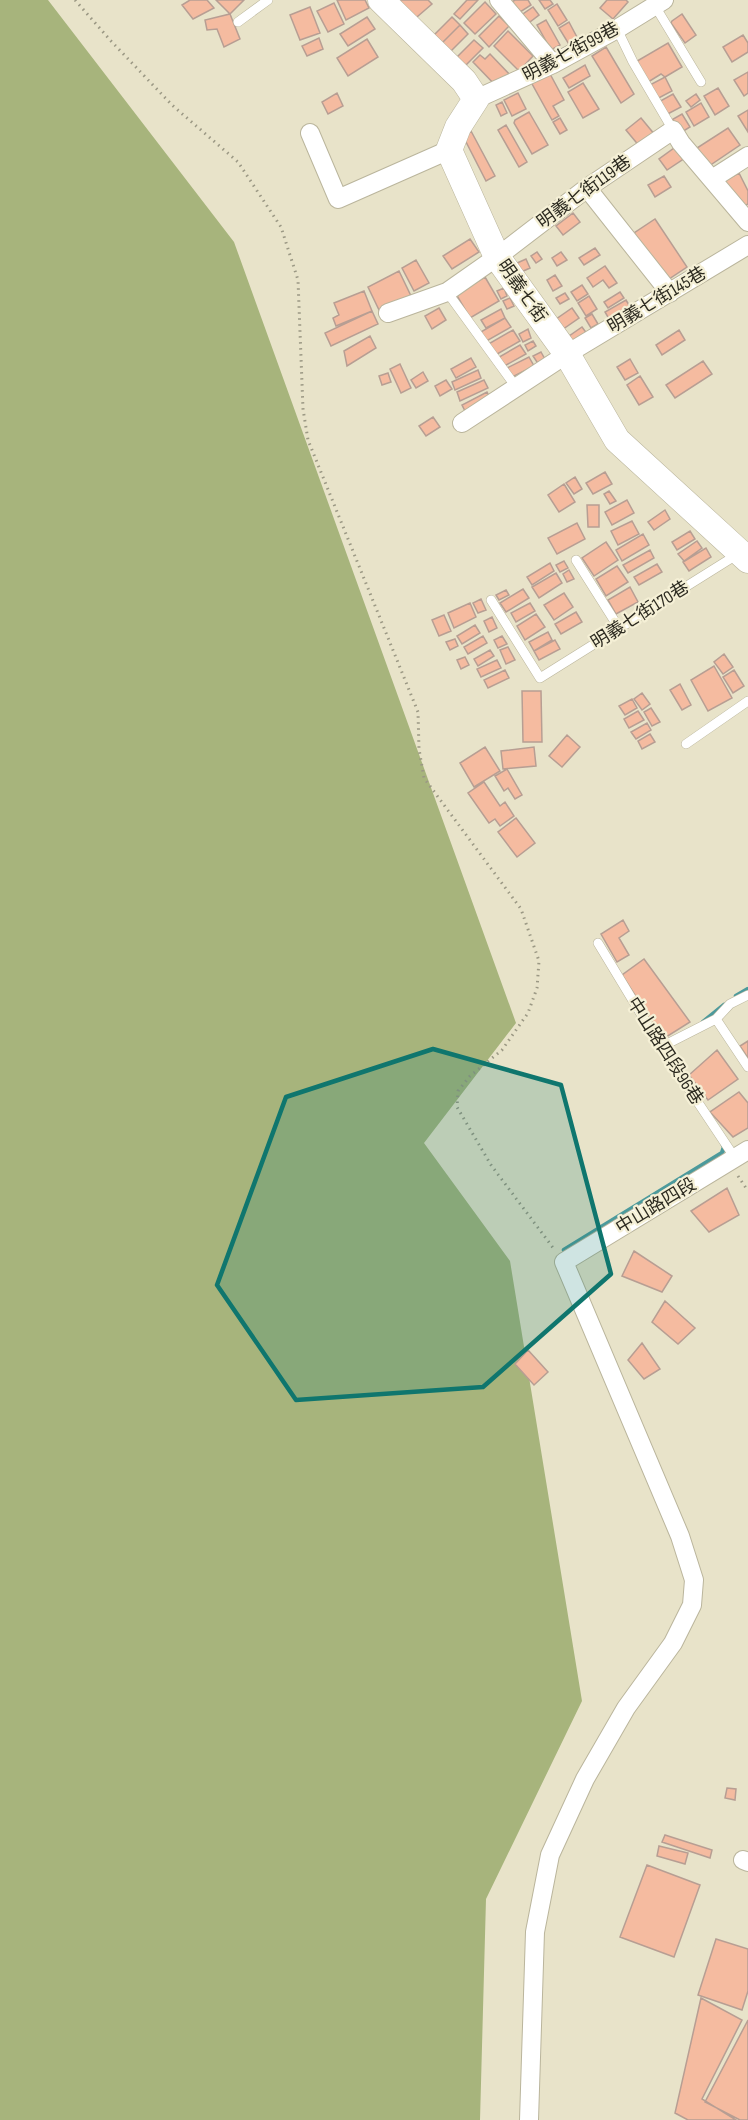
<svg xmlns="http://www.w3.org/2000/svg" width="748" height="2120" viewBox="0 0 748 2120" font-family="'Sofia Sans Condensed','Noto Sans TC',sans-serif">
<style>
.forest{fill:#a7b47c}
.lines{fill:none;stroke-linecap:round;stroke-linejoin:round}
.stream{stroke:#4c9a9c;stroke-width:4.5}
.building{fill:#f5bba0;stroke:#b79e93;stroke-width:1.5}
.lane-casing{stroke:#bab59c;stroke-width:10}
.street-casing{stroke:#bab59c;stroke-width:20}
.secondary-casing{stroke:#bab59c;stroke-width:27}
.path{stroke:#9b9884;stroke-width:3;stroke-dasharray:1.5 4.5;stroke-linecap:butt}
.lane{stroke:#fff;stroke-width:9}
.street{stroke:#fff;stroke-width:18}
.secondary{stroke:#fff;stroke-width:26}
.marked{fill:#0f766e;fill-opacity:0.2;stroke:#0f766e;stroke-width:4.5;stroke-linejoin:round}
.labels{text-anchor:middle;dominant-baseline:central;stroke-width:4.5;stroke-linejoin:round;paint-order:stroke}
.street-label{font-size:18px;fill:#2d2b21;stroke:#f5f0d6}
</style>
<rect width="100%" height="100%" fill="#e8e3c9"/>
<path class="forest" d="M0,0H48L234,242L516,1023L424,1143L510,1261L582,1701L486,1899L480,2120H0Z"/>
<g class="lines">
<path class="stream" d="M736,996L748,989
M703,1022L724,1005
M564,1250L722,1153L724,1147L723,1145"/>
</g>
<path class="building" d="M190,0H207L214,8L193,19L182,5Z
M216,0H244L230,14Z
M337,0H365L369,8L346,20Z
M390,0H428L432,4L410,23Z
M467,0H478L460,19L454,14Z
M515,0H528L531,5L517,14L510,3Z
M539,0H550L553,4L545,9Z
M607,0H626L628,2L613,19L600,8Z
M485,2L496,14L475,34L464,23Z
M334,3L344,24L328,32L317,11Z
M557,4L567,20L558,26L548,10Z
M310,7L320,33L300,40L290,15Z
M533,7L539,15L526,25L520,16Z
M230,14L240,39L224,47L217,29L207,30L205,20Z
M682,14L696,35L685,43L671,23L672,21Z
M499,16L509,26L489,47L479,36Z
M367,17L375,29L348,46L340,34Z
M452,17L460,25L435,50L427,42Z
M546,20L560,45L551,50L537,25Z
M569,22L579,41L570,46L559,28Z
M460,25L468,34L444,58L435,50Z
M508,31L533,56L519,71L494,46Z
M743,35L748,43V52L732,62L723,47Z
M319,38L323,49L307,56L302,46Z
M367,39L378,57L348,76L337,58Z
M474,40L483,48L459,72L451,63Z
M668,43L682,67L665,77L661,74L645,84L632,64Z
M606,47L634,94L621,103L592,56Z
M490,54L515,80L499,89L473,62L480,55L485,59Z
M585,65L590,76L569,88L563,78Z
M549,72L564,100L553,106L559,116L552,120L531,82Z
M748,72V93L744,96L734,80Z
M665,77L672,91L653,101L646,87Z
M583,83L599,109L583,118L568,92Z
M718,88L729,106L715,115L704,96Z
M337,93L343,106L328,114L322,102Z
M518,93L526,109L512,116L504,100Z
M673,94L681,107L662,117L655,104Z
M696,94L700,100L691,107L686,101Z
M502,102L507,113L501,116L496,105Z
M701,103L709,117L694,126L686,112Z
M748,110V132L738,116Z
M529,112L548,145L532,154L514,123L515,120Z
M682,114L690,127L677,135L668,122Z
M560,118L567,130L560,134L553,122Z
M641,118L655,135L640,147L626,130Z
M506,125L527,162L519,167L498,130Z
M728,128L740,145L709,166L697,148Z
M471,131L495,176L486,181L463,136Z
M681,143L691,154L667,170L659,159Z
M739,173L748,191V204L739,209L724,181Z
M664,176L671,187L655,197L648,185Z
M573,213L580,222L563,235L556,226Z
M655,219L687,267L666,281L634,233Z
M470,239L479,252L452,269L443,256Z
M595,248L600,255L584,265L579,258Z
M537,252L542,259L536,263L531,256Z
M561,252L567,260L557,266L552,258Z
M526,259L530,268L519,273L515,264Z
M416,260L429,283L414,291L402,268Z
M605,266L617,283L609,288L603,280L593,287L587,278Z
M399,271L411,296L380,312L368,287Z
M555,275L562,286L553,291L547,280Z
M485,277L499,301L470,318L456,294Z
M582,285L588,294L577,301L571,292Z
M504,288L507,296L501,299L497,291Z
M364,291L372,311L336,326L333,318L339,315L334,303Z
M620,292L624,298L608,308L604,302Z
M565,293L569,299L560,304L556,298Z
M589,296L597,309L586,316L578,303Z
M510,298L514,306L507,309L503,301Z
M626,300L633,312L612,324L605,312Z
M439,308L446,320L432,329L425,316Z
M572,308L579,318L556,334L549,324Z
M501,309L505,318L486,328L481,320Z
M372,311L378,324L331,346L325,333Z
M592,314L598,324L591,328L585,318Z
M505,318L511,327L483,343L479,333Z
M582,327L588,335L568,350L562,341Z
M528,329L531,338L523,342L519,334Z
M513,330L520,341L492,357L485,346Z
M679,330L685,340L662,355L656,345Z
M370,336L376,348L347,366L344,351Z
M533,341L536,346L528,351L525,345Z
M520,345L526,354L499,369L494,360Z
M541,352L546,361L539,365L533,356Z
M529,357L534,366L506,380L501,371Z
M471,358L476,367L456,378L451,369Z
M630,359L638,373L625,380L617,367Z
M703,361L712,374L675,398L666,385Z
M400,364L411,388L401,393L390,369Z
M478,370L481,378L455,390L452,382Z
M423,372L428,381L416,388L411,380Z
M388,373L391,382L382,385L379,376Z
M640,376L653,397L639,405L627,385Z
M446,380L452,389L440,396L435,386Z
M484,380L488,388L460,401L457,392Z
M487,392L492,402L467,415L462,405Z
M433,417L440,427L426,436L419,426Z
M605,472L612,484L593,494L586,483Z
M575,477L582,489L574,494L566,483Z
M564,484L575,502L559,512L548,495Z
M609,491L616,501L610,504L604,494Z
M627,500L634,513L612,525L605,512Z
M587,505H599V527H588Z
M665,510L670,519L654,530L648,522Z
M632,521L639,534L618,545L611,531Z
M577,523L585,539L557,554L548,538Z
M690,531L695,539L677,550L672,542Z
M643,534L649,545L622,561L616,550Z
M697,541L702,548L684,561L678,554Z
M606,542L618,560L594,576L582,558Z
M706,548L711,557L689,571L683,562Z
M650,550L654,558L628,573L623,565Z
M564,561L568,568L560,572L556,565Z
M550,563L554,571L532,585L527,577Z
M657,564L662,572L639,585L634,577Z
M617,566L628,582L606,596L596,579Z
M569,570L574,579L567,582L563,574Z
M556,573L562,583L539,598L532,587Z
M630,587L638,602L616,614L608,600Z
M523,589L529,598L506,612L500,603Z
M506,590L509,595L499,600L496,595Z
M564,593L573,607L554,620L544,605Z
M481,599L486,610L478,613L473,603Z
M470,603L476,617L454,628L448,613Z
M530,603L535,611L516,622L511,613Z
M576,612L582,622L561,634L555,624Z
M536,614L545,627L525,640L517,626Z
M444,615L451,631L439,636L432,620Z
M492,617L497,628L489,632L484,621Z
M475,625L480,633L462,644L457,636Z
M548,632L552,640L534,651L529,642Z
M483,636L487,643L468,654L464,647Z
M502,636L507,644L498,648L494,640Z
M455,639L458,646L450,650L446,642Z
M555,640L560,649L539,660L534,651Z
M508,647L515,660L506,664L500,650Z
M490,650L494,656L478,666L474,659Z
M724,654L733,667L723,674L714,662Z
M465,657L469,665L461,669L457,660Z
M497,660L501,668L481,677L477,669Z
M714,666L732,698L708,711L691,680Z
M505,670L509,678L488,688L484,680Z
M734,670L744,686L733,693L723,677Z
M680,684L691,705L682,710L670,690Z
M522,691H541L542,742H523Z
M642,693L650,704L642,710L634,699Z
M632,699L637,708L625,715L619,706Z
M651,708L660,722L652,726L644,712Z
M638,711L644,720L629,728L624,719Z
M647,723L651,730L636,739L631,732Z
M650,734L655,742L642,749L638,741Z
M567,735L580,747L562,767L549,756Z
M485,747L500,771L474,787L460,763Z
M534,747L536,766L503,769L501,751Z
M507,769L522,795L515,799L508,788L504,791L495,776Z
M484,782L500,806L505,802L514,816L500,826L495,819L489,823L468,793Z
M516,818L535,843L517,857L498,832Z
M623,920L629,931L619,938L629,955L617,962L601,934Z
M644,959L690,1022L663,1039L622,975Z
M748,1041V1058L740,1046Z
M717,1050L738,1079L708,1100L689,1075Z
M739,1092L748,1103V1128L733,1137L710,1112Z
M727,1188L739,1215L709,1232L691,1211Z
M634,1251L672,1276L662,1292L622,1276Z
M665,1301L695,1328L678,1344L652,1322Z
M642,1343L660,1369L644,1379L628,1360Z
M528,1350L548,1372L534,1385L515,1364Z
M727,1788L736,1789L735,1800L725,1798Z
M665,1835L712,1850L710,1858L662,1842Z
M659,1846L688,1853L685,1864L657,1856Z
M647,1865L700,1885L674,1957L620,1937Z
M716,1939L748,1949V1991L742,2010L698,1995Z
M701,1998L742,2020L702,2099L736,2120H688L675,2113Z
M748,2020V2120H740L705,2102Z"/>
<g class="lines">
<g class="lane-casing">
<path id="lane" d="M655,6L701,82
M238,22L268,0
M617,29L633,62L673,130
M447,292L516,387
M576,560L619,628
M491,600L540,678L738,554
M686,744L748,701
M598,943L661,1047L735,1158
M716,1019L748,1067
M661,1047L716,1019L730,1004L748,995"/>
</g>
<g class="street-casing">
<path id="street" d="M499,0L553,64
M476,99L553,64L617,29L664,0
M310,133L338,199L449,150
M712,179L748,156
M587,188L670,293
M388,313L447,292L497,257L587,188L673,130L681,143L748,222
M462,423L567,354L748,245
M743,1860L748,1862
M529,2120L535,1932L550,1855L585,1779L626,1708L673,1643L692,1605L694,1580L680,1536L564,1262L748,1150"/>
</g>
<g class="secondary-casing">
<path id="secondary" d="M381,0L464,81L476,99L458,127L449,150L497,257L567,354L617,440L748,560"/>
</g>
<path class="path" d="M75,0L111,41L172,105L238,162L281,227L298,280L303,409L308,440L418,712L419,749L424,778L521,909L539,961L537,988L528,1013L502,1050L470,1076L458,1091L457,1107L491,1165L554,1249
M738,1176L748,1191"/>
<use href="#lane" class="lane"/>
<use href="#street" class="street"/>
<use href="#secondary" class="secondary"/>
</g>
<path class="marked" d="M433,1049L561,1085L611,1274L483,1387L296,1400L217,1285L286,1097Z"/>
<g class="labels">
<g class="street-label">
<text transform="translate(571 52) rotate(-28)">明義七街99巷</text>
<text transform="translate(584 192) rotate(-36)">明義七街119巷</text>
<text transform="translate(522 291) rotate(55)">明義七街</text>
<text transform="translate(657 300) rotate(-31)">明義七街145巷</text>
<text transform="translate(640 615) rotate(-32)">明義七街170巷</text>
<text transform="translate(665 1051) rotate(57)">中山路四段96巷</text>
<text transform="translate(656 1206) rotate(-31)">中山路四段</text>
</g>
</g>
</svg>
